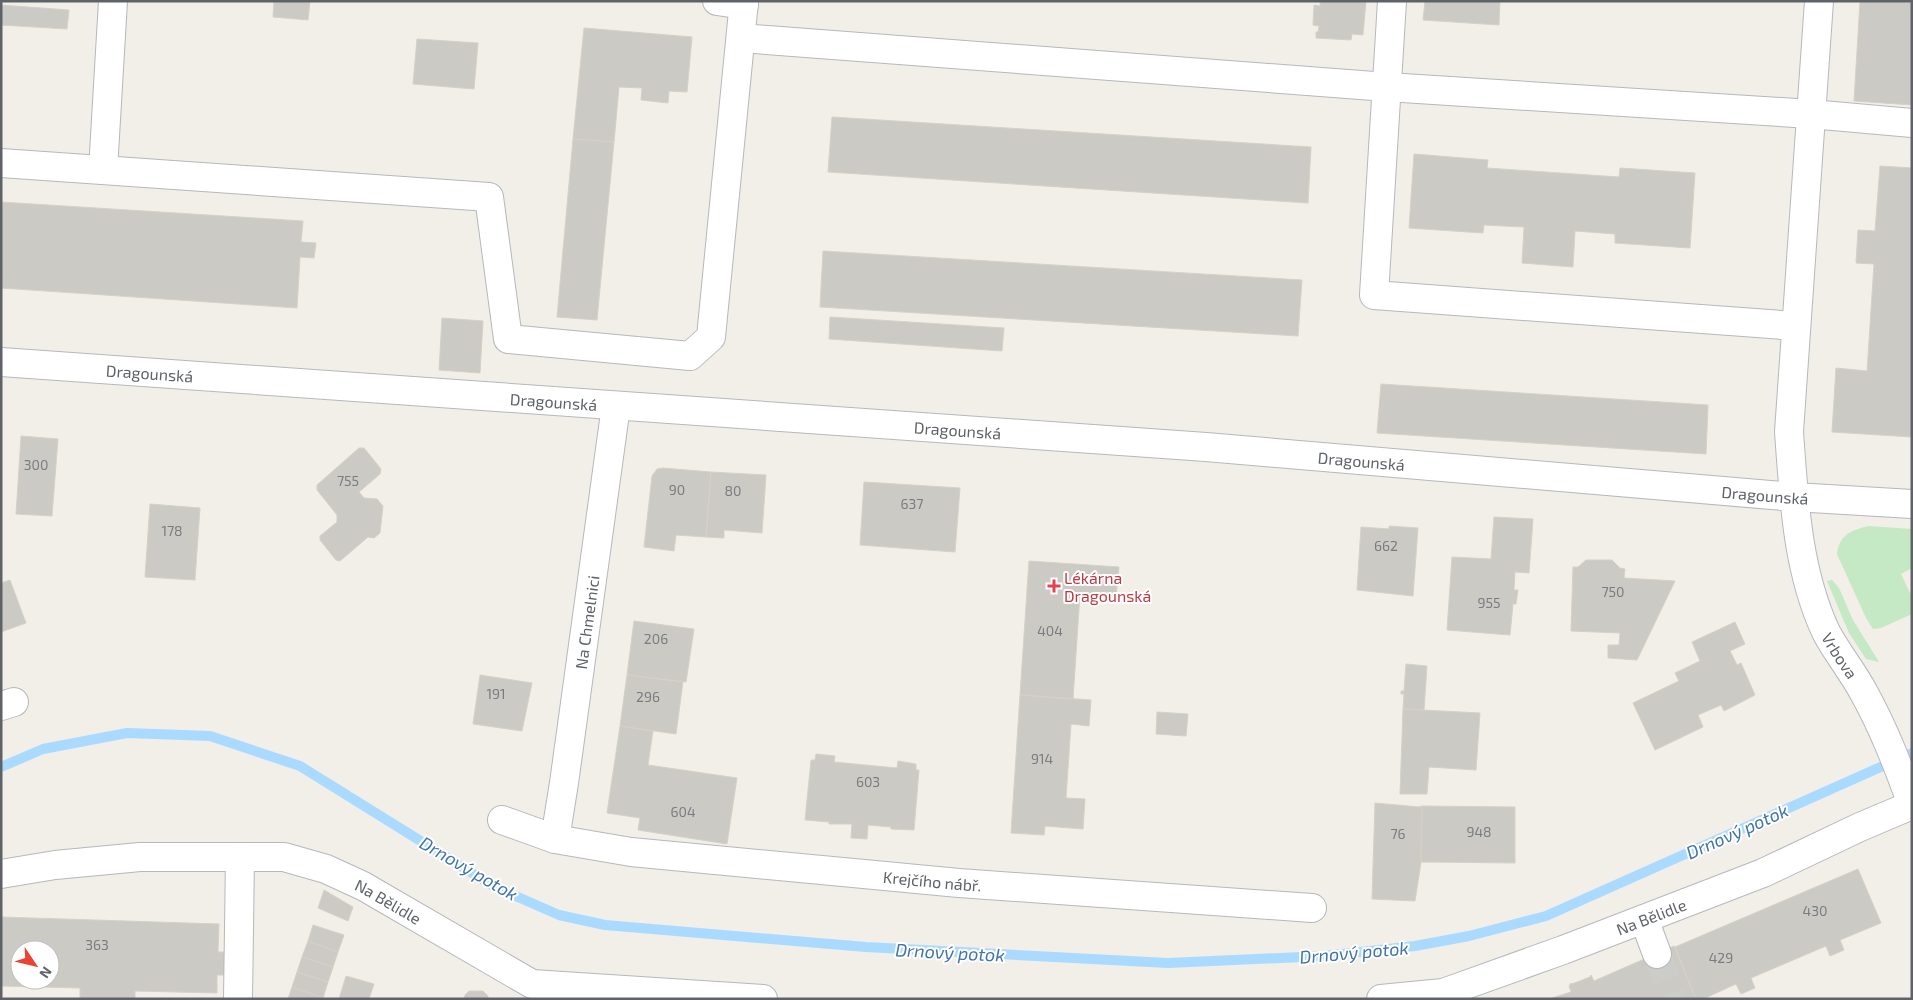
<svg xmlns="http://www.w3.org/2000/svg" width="1913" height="1000" viewBox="0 0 1913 1000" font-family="'Exo 2',sans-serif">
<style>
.green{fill:#c5e8c5}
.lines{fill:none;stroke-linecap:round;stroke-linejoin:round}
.stream{stroke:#aadaff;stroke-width:10}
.building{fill:#cccac5;stroke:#d6d1c6;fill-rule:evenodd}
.minor-tunnel{stroke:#ccccc8;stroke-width:28;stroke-dasharray:28 14;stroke-linecap:butt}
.minor-casing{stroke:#b5b8bc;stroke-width:30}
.minor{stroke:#fff;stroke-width:28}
.health-dot{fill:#e0444e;stroke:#fff;stroke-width:2}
.labels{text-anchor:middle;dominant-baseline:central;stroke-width:4;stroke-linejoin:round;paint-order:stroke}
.number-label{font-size:14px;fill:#7a7d7f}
.street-label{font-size:16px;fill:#5f6368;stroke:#fff}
.health-label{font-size:16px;fill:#be3a42;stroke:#fff;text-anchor:start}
.water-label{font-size:18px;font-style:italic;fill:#4174aa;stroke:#fff}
</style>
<rect width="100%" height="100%" fill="#f1efe8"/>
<path class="green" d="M1868,526L1912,529V568L1901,574L1912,597V614L1881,628L1873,629L1866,618L1837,554C1840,534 1850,531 1868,526Z
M1832,580L1839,588L1853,620L1879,662L1866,659L1849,633L1827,581Z"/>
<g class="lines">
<path class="stream" d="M1,767L43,749L127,733L210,736L300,766L493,886L559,915L605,925L866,947L1168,963L1324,956L1415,946L1469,936L1546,916L1912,753"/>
</g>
<path class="building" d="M274,1H310L308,20L273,17Z
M1320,1H1366L1363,35L1352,34L1351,40L1316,38V32H1318L1319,26L1313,25L1314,5L1320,6Z
M1425,1H1500L1499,25L1423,20Z
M1860,1H1912V105L1854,101Z
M1,5L69,10L67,29L1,25Z
M584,28L692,37L687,92L669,91L668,103L641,100L642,88L619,87L614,142L573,139Z
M417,39L478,43L474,89L413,84Z
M832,117L1311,147L1308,203L828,172Z
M573,139L614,142L597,320L557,317Z
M1414,154L1488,160L1487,168L1619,177L1620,168L1695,173L1690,248L1615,243V234L1575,231L1573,267L1522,263L1524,227L1484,225L1483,233L1409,228Z
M1880,166L1912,168V437L1832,432L1836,368L1867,371L1874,264L1856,263L1858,230L1875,231Z
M1,202L303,221L301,242L316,243L314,258L300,257L297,308L1,288Z
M823,251L1302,280L1298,336L820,307Z
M830,317L1004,328L1002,351L829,339Z
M442,318L483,321L480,373L439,370Z
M1381,384L1708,405L1706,454L1377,433Z
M21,436L58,439L52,516L16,514Z
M359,448H364L381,469L380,474L359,492L364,498L377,499L383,506L380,533L374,538L368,537L340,561L336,560L320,540V536L337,522V515L317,490V485Z
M663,468L711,472L706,537L676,535L674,551L644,547L652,476L657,469Z
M711,472L766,475L762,533L724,530V538L706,537Z
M864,482L960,488L955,552L860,545Z
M150,504L200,508L195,580L145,577Z
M1494,517L1533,519L1529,573L1515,572L1514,590H1518L1516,604H1513L1510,635L1447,630L1452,557L1491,559Z
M1389,526L1418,528L1413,596L1357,590L1361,527L1389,529Z
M1586,560H1612L1620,568L1625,569L1624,578L1675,581L1637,660L1608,658V645H1619L1620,633L1571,631L1573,567H1578Z
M1029,561L1119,567L1116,597L1080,594L1073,699L1020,695Z
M10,580L26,623L1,632V583Z
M634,621L694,629L686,682L627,675Z
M1735,622L1745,644L1730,651L1737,665L1741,663L1755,695L1724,711L1721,705L1698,715L1703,727L1655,750L1633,703L1679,681L1675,673L1700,661L1692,642Z
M1406,664L1427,666L1424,710L1403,709L1404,694H1401V691H1404Z
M480,675L532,683L522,731L473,724Z
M627,675L683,682L676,734L620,726Z
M1020,695L1091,700L1089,726L1071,724L1066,798L1085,799L1083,829L1045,826L1044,835L1011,833Z
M1403,709L1480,713L1476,770L1429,767L1427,794H1400Z
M1157,712L1188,714L1186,736L1156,734Z
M620,726L653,731L648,765L737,778L727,844L638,830L640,818L607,813Z
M816,754L835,756L834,762L897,768L898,761L916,764V770H919L914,830L891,829V827L868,825L867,839L851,838L852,824H829V822L805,820L811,760H815Z
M1375,803L1419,807L1422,806L1421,862L1415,901L1372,899Z
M1422,806L1515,807V863L1421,862Z
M1858,869L1881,923L1840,940L1844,950L1830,956L1826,946L1751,978L1755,988L1741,994L1736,984L1703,999H1696L1675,947Z
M324,890L353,907L348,921L318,908Z
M1,917L219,924L218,952H226L225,975H217V993L135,991V999H80V988L1,986ZM20,950H50V980H20Z
M313,925L344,935L338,952L308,941Z
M308,941L338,952L333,967L302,957Z
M1674,946L1696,999H1552V998L1571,992L1569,986L1571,983L1572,984L1590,977L1591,975L1594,981Z
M302,957L333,967L328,982L297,972Z
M297,972L328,982L323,998L292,987Z
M346,976L374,984L369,999H339Z
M292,987L323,998V999H288Z
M469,991H483L488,996V999H464L465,995Z"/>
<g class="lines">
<path class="minor-tunnel" d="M1657,954L1674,999"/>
<g class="minor-casing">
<g id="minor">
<path d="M717,1L744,5"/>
<path d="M1392,1L1374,295L1796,326"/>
<path id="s1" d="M1819,1L1789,432C1794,499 1797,570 1826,632C1837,653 1853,672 1864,693C1884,729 1898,766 1912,804"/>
<path d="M741,38L1387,87L1811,114L1912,123"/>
<path d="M1,163L489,197L508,339L690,356L711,337L744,1"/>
<path d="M103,170L113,1"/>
<path id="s2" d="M1,362L1206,447L1794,497L1912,504"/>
<path d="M1,706L14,702"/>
<path id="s3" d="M502,820L555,839L631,852L959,883L1312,908"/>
<path id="s4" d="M555,839L564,783L616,406"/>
<path id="s5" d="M1,874L55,865L140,857H284L326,869L363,886L532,984L763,999"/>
<path d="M1644,919L1657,954"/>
<path d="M238,999L240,857"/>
<path id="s6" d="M1381,999L1443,993L1563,950L1763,873L1860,827L1912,805"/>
</g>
</g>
<use href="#minor" class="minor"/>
</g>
<path class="health-dot" d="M1051.5 578.5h5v5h5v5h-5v5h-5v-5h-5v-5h5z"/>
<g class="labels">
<g class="number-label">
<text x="36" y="464">300</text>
<text x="348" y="480">755</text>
<text x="677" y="489">90</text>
<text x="733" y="490">80</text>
<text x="912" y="503">637</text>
<text x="172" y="530">178</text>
<text x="1386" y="545">662</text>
<text x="1613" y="591">750</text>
<text x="1489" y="602">955</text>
<text x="1050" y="630">404</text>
<text x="656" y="638">206</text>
<text x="496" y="693">191</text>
<text x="648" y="696">296</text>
<text x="1042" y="758">914</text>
<text x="868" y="781">603</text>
<text x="683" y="811">604</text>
<text x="1479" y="831">948</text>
<text x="1398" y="833">76</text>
<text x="1815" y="910">430</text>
<text x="97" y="944">363</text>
<text x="1721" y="957">429</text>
</g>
<g class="street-label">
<text stroke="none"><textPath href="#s2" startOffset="149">Dragounská</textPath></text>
<text stroke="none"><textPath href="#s2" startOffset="554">Dragounská</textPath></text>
<text stroke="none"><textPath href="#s2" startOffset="959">Dragounská</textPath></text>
<text stroke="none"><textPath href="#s2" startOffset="1364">Dragounská</textPath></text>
<text stroke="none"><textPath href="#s2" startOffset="1769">Dragounská</textPath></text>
<text stroke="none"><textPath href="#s4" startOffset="219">Na Chmelnici</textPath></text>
<text stroke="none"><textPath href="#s1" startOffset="664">Vrbova</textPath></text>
<text stroke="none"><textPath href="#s3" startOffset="436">Krejčího nábř.</textPath></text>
<text stroke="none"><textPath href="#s5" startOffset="398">Na Bělidle</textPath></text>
<text stroke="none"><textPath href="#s6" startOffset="284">Na Bělidle</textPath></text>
</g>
<g class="health-label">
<text x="1064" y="577">Lékárna<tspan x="1064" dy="18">Dragounská</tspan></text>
</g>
<g class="water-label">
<text transform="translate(1737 831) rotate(-24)">Drnový potok</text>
<text transform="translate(469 868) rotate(30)">Drnový potok</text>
<text transform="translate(950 952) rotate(3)">Drnový potok</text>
<text transform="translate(1354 952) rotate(-5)">Drnový potok</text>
</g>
</g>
<rect width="1913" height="1000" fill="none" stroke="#5f6368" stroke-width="5"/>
<g transform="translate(35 965) rotate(125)"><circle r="24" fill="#ffffff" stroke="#bfc1c3"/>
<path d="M0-4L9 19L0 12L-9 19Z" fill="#ea4335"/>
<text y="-8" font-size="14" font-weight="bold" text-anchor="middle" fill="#5f6368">N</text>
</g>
</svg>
